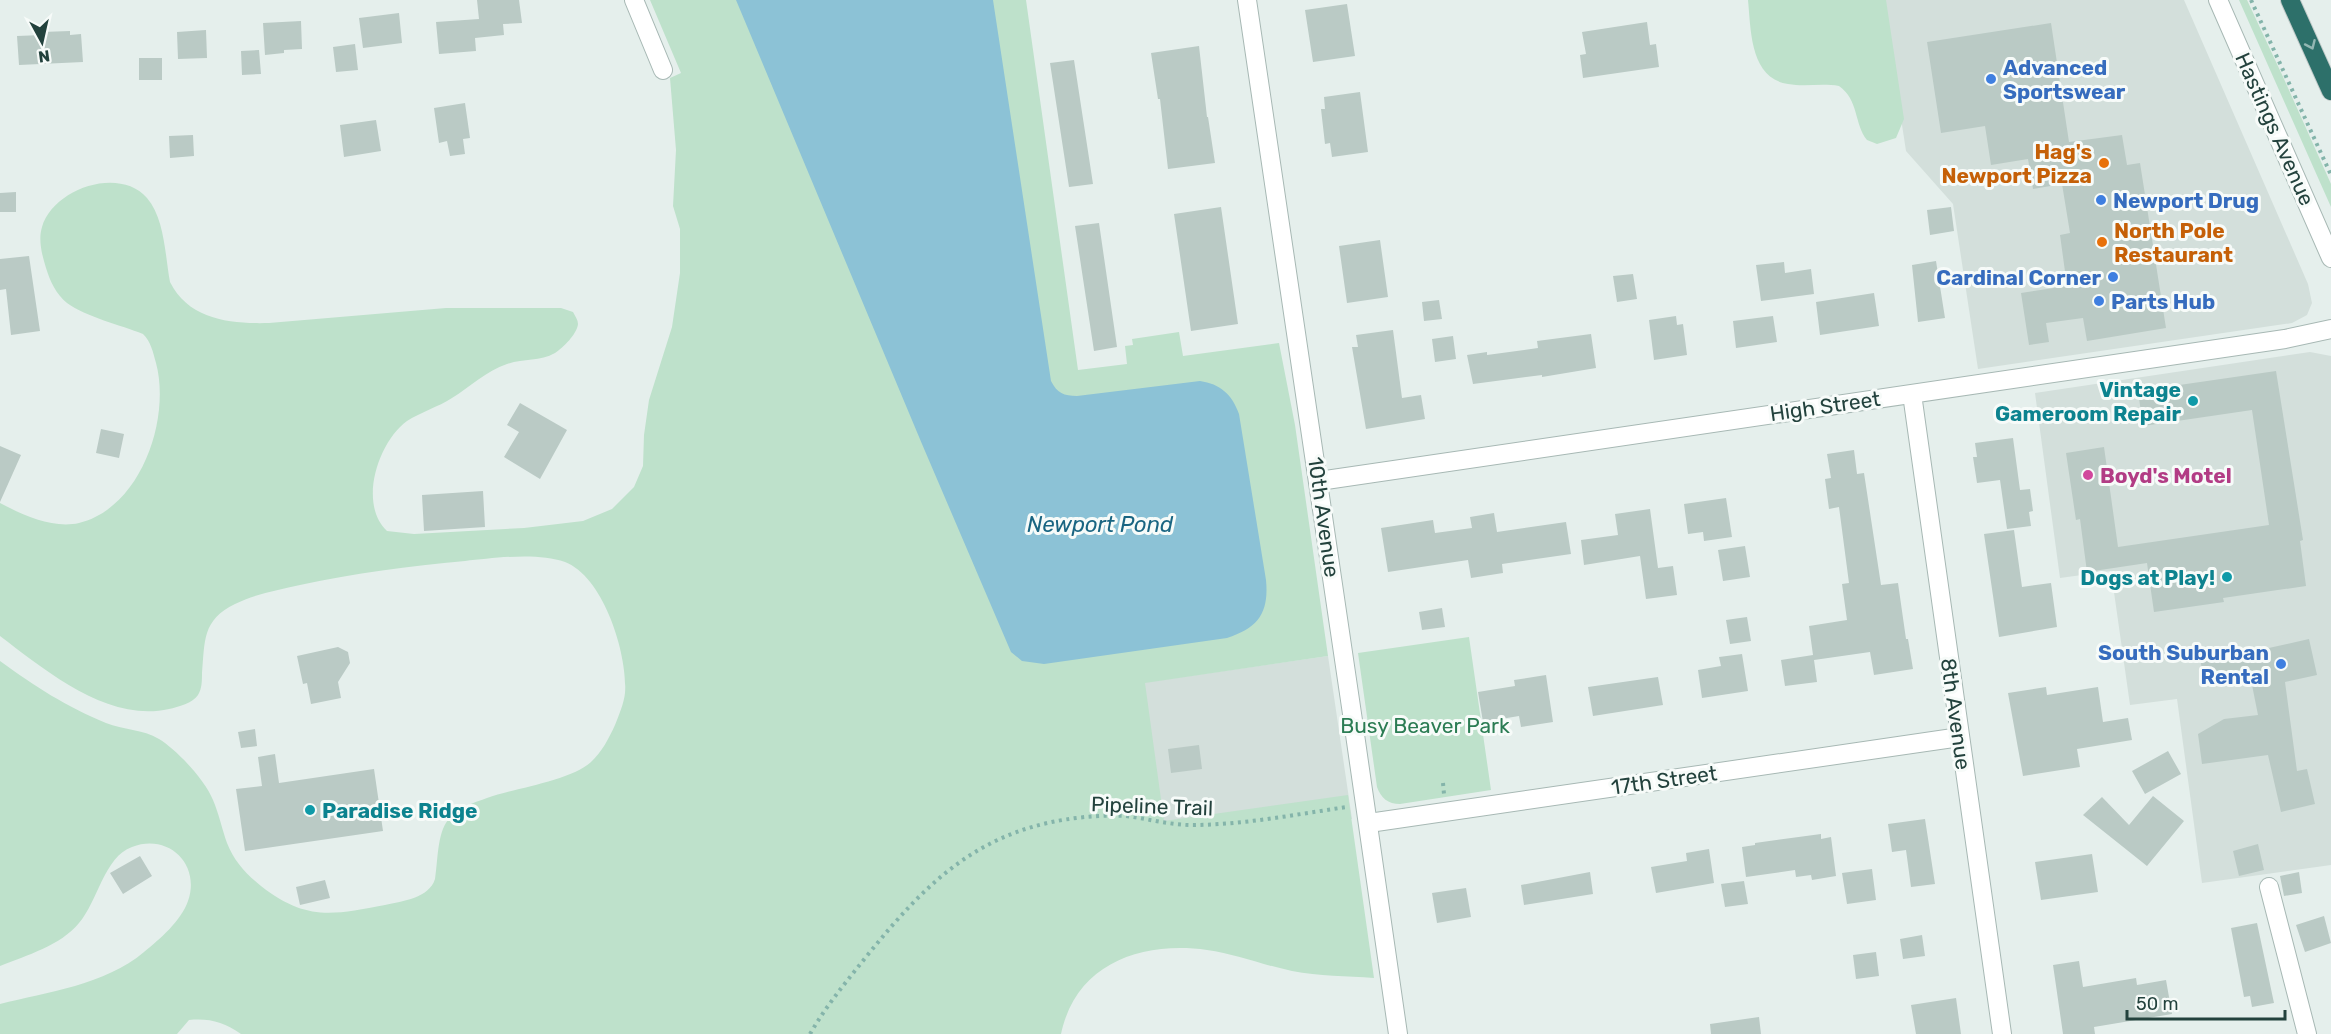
<svg xmlns="http://www.w3.org/2000/svg" width="2331" height="1034" viewBox="0 0 2331 1034" font-family="Rubik,sans-serif">
<style>
.built{fill:#d3dfdb}
.green{fill:#bee1cb}
.water{fill:#8cc2d6}
.building{fill:#bacac5}
.lines{fill:none;stroke-linecap:round;stroke-linejoin:round}
.minor-casing{stroke:#a7b8b4;stroke-width:20}
.highway-casing{stroke:#c1cac9;stroke-width:20}
.path{stroke:#84b4aa;stroke-width:4;stroke-dasharray:3 4.5;stroke-linecap:butt}
.minor{stroke:#fff;stroke-width:18}
.highway{stroke:#2d706a;stroke-width:18}
.oneway{stroke:#92b6b2}
.shop-dot{fill:#3f7fe0;stroke:#f7fbf9;stroke-width:2}
.food-dot{fill:#e8710a;stroke:#f7fbf9;stroke-width:2}
.culture-dot{fill:#0f9aa8;stroke:#f7fbf9;stroke-width:2}
.hotel-dot{fill:#d1479c;stroke:#f7fbf9;stroke-width:2}
.labels{text-anchor:middle;dominant-baseline:central;stroke-width:6;stroke-linejoin:round;paint-order:stroke}
.shop-label{font-size:21px;font-weight:bold;fill:#366cbe;stroke:#f7fbf9;text-anchor:start}
.street-label{font-size:21px;fill:#23423d;stroke:#f7fbf9}
.food-label{font-size:21px;font-weight:bold;fill:#c56008;stroke:#f7fbf9;text-anchor:end}
.culture-label{font-size:21px;font-weight:bold;fill:#0d838f;stroke:#f7fbf9;text-anchor:end}
.hotel-label{font-size:21px;font-weight:bold;fill:#b23c85;stroke:#f7fbf9;text-anchor:start}
.park-label{font-size:21px;fill:#2b7c53;stroke:#f7fbf9}
.water-label{font-size:22px;font-style:italic;fill:#196582;stroke:#f7fbf9}
</style>
<rect width="100%" height="100%" fill="#e5efec"/>
<path class="built" d="M1883,0H2184L2308,284L2312,303L2307,315L2292,323L1978,369L1953,204L1906,151Z
M2310,352L2331,356V865L2202,883L2177,699L2130,705L2111,571L2060,578L2035,393Z
M1328,656L1352,819L1022,864L954,710Z"/>
<path class="green" d="M650,0H1026L1078,370L1127,364L1125,346L1133,345L1132,339L1179,332L1183,356L1279,343L1295,425L1328,656L1145,683L1164,821L1348,795L1374,978C1347,976 1319,976 1292,971C1263,965 1236,954 1207,950C1142,941 1076,963 1061,1034H241C224,1022 209,1018 189,1020L177,1034H0V1004C47,992 105,985 144,952C160,939 181,921 188,901C201,864 168,833 132,847C104,857 98,901 79,923C60,946 27,955 0,966V661C36,687 65,706 106,723C123,730 143,729 159,739C177,750 205,780 213,800C219,814 222,829 227,843C234,861 246,874 261,886C306,921 332,915 385,905C403,901 429,898 435,879C438,861 437,834 448,820C457,808 473,803 487,798C515,788 570,781 591,762C602,752 609,738 615,725C619,715 624,703 625,693C628,655 604,577 565,562C537,552 494,558 465,561C409,566 355,573 300,585C278,590 255,594 235,604C202,620 205,641 202,673C202,680 202,689 198,695C193,703 178,707 169,709C108,723 45,670 0,636V503C23,515 53,529 79,523C141,508 171,419 156,363C153,352 151,342 143,334C121,325 86,317 67,303C56,294 50,281 46,268C42,255 38,240 42,227C53,189 119,166 147,198C165,219 165,256 170,282C189,320 231,324 269,323L446,308H561L573,312C575,316 578,320 578,324C577,334 563,348 555,353C540,362 523,358 507,364C486,371 470,387 452,398C438,407 421,412 407,421C378,442 358,504 387,531L414,534L524,528L583,521L612,509L634,487L643,466L644,435L649,400L672,327L680,273V229L673,206L676,150L670,78L681,73Z
M1748,0H1886L1904,119L1896,138L1877,144L1867,140C1854,124 1859,100 1839,86C1822,83 1805,87 1788,84C1750,78 1751,31 1748,0Z
M2239,0H2247L2284,79L2331,184V207Z
M1469,637L1491,790L1400,804C1388,804 1381,798 1377,787L1358,653Z"/>
<path class="water" d="M736,0H993L1051,381C1057,393 1064,396 1077,396L1200,381C1220,384 1232,394 1239,414L1266,580C1269,612 1259,628 1227,638L1044,664L1022,661L1011,652L922,444Z"/>
<path class="building" d="M477,0H519L522,23L503,24L504,35L475,38L476,51L439,54L436,22L479,19Z
M1347,4L1355,56L1313,62L1305,10Z
M399,13L402,43L363,48L359,18Z
M301,21L302,49L284,50V53L265,55L263,23Z
M1647,22L1650,45L1656,44L1659,67L1583,78L1580,55L1586,54L1582,32Z
M2051,23L2069,142L2122,135L2127,165L2140,163L2166,328L2087,341L2083,318L2046,323L2049,342L2029,345L2021,293L2067,286L2060,235L2070,233L2062,184L2033,189L2028,159L1991,165L1985,126L1941,133L1927,42Z
M206,30L207,58L178,59L177,32Z
M70,31V35L81,34L83,62L19,65L17,36L42,35V32Z
M355,44L358,70L336,72L333,47Z
M1199,46L1207,117H1208L1215,163L1168,169L1160,99H1158L1151,53Z
M259,50L261,74L242,75L241,51Z
M139,58H162V80H139Z
M1074,60L1093,184L1069,187L1050,63Z
M1360,92L1368,152L1332,157L1330,143L1325,144L1321,109H1325L1324,97Z
M465,103L470,138L463,139L465,154L450,156L447,141L439,143L434,108Z
M376,120L381,151L344,157L340,125Z
M193,135L194,156L170,158L169,136Z
M16,192V212H0V193Z
M1221,207L1238,324L1191,331L1174,214Z
M1951,207L1954,231L1930,235L1927,210Z
M1099,223L1117,347L1094,351L1075,226Z
M1380,240L1388,297L1347,303L1339,246Z
M29,256L40,331L11,335L6,289L0,290V259Z
M1936,261L1945,318L1918,322L1912,265Z
M1784,262L1785,273L1811,269L1814,294L1761,301L1756,265Z
M1633,274L1637,299L1617,302L1613,276Z
M1874,293L1879,326L1820,335L1816,302Z
M1439,300L1442,319L1424,321L1422,302Z
M1676,316L1677,325L1683,324L1687,355L1654,360L1649,320Z
M1773,316L1777,342L1736,348L1733,321Z
M1393,330L1402,398L1421,395L1425,419L1366,429L1352,347H1358L1356,335Z
M1591,334L1596,368L1542,377V375L1473,384L1467,355L1487,352V355L1538,348L1537,341Z
M1453,336L1456,359L1435,362L1432,339Z
M2276,371L2303,540L2300,541L2306,586L2223,598L2224,602L2154,612L2147,563L2087,572L2080,519L2076,520L2066,453L2104,447L2118,547L2269,525L2252,410L2143,426L2138,391Z
M520,403L567,430L540,479L504,457L519,432L507,425Z
M101,429L124,434L119,458L96,453Z
M2013,438L2020,490L2030,489L2033,511L2029,512L2031,526L2007,529L2000,480L1977,483L1973,457H1977L1975,443Z
M0,446L21,455L0,502Z
M1854,450L1857,474L1864,473L1881,585L1898,583L1906,639H1908L1913,669L1874,675L1870,652L1814,660L1817,682L1785,686L1781,660L1813,655L1809,626L1847,620L1842,584L1849,583L1839,507L1829,509L1825,479L1831,478L1827,454Z
M483,491L485,527L424,531L422,495Z
M1726,498L1732,537L1704,541L1703,532L1688,534L1684,504Z
M1650,509L1658,568L1673,566L1677,595L1646,599L1640,556L1584,565L1581,540L1618,535L1615,514Z
M1494,513L1497,532L1566,522L1571,554L1502,564L1503,573L1471,578L1468,560L1388,572L1381,528L1433,520L1435,533L1472,528L1470,517Z
M2014,530L2022,587L2051,583L2057,627L1999,637L1984,534Z
M1745,546L1750,577L1723,581L1718,550Z
M1442,608L1445,627L1422,630L1419,612Z
M1747,617L1751,641L1730,644L1726,620Z
M2309,639L2317,675L2285,682L2297,771L2307,769L2315,804L2281,812L2268,755L2202,764L2198,734L2224,719L2258,715L2250,675L2204,681L2200,658L2223,655L2224,658Z
M338,647L348,652L350,663L338,682L341,698L311,704L307,683L303,684L297,656Z
M1742,654L1748,691L1702,698L1698,670L1721,666L1719,657Z
M1546,675L1553,722L1521,727L1519,716L1483,722L1478,692L1515,686L1514,680Z
M1658,677L1663,705L1593,716L1588,687Z
M2046,687L2047,695L2098,687L2103,722L2128,718L2132,740L2077,749L2080,767L2023,776L2008,693Z
M255,729L257,746L241,748L238,732Z
M1199,745L1202,769L1171,773L1168,749Z
M2168,751L2181,774L2145,794L2132,771Z
M275,754L279,783L374,769L383,831L245,851L236,789L262,786L258,757Z
M2153,796L2184,821L2147,866L2083,815L2102,797L2129,825Z
M1925,819L1935,884L1911,887L1906,850L1892,852L1888,824Z
M1821,834V839L1831,837L1836,876L1812,880L1811,875L1796,877L1795,870L1746,877L1742,847L1755,845V843Z
M2258,844L2264,870L2239,876L2233,851Z
M1709,849L1714,883L1656,893L1651,867L1687,861L1686,853Z
M2092,854L2098,892L2041,900L2035,862Z
M140,856L152,876L123,894L110,873Z
M1872,869L1876,900L1847,904L1842,873Z
M1590,872L1593,894L1524,905L1521,885Z
M2299,872L2302,893L2284,896L2280,876Z
M325,880L330,898L300,905L296,887Z
M1744,881L1748,904L1725,907L1721,884Z
M1466,888L1471,917L1437,923L1432,893Z
M2324,916L2331,943L2305,952L2296,925Z
M2257,923L2274,1003L2252,1007L2250,996L2244,997L2231,928Z
M1922,935L1925,956L1903,959L1900,939Z
M1876,952L1879,976L1856,979L1853,955Z
M2079,961L2083,987L2136,978L2137,985L2166,980L2172,1014L2094,1027L2095,1034H2063L2053,965Z
M1956,998L1961,1034H1916L1911,1005Z
M1759,1017L1761,1034H1711L1710,1024Z"/>
<g class="lines">
<g class="minor-casing">
<path id="minor" d="M634,0L663,70
M1247,0C1296,345 1350,689 1398,1034
M2218,0L2331,258
M1912,394L2002,1034
M1319,481L2285,339L2331,329
M1369,823L1960,737
M2269,887L2307,1034"/>
</g>
<g class="highway-casing">
<path id="highway" d="M2290,0L2331,91"/>
</g>
<path class="path" d="M2251,0L2331,175
M1443,783L1444,794
M810,1034C826,1006 846,982 866,957C928,880 982,827 1085,817C1098,816 1112,815 1126,816C1150,819 1173,826 1198,825C1248,824 1298,814 1347,807"/>
<use href="#minor" class="minor"/>
<use href="#highway" class="highway"/>
</g>
<defs><path id="oneway-chevron" d="M-2-3.5L2.5 0L-2 3.5" fill="none" stroke-width="1.6" stroke-linecap="round" stroke-linejoin="round" transform="scale(1.5)"/></defs>
<use class="oneway" href="#oneway-chevron" transform="translate(2311 45) rotate(66)"/>
<g class="shop-dot">
<circle cx="1991" cy="79" r="6"/>
<circle cx="2101" cy="200" r="6"/>
<circle cx="2113" cy="277" r="6"/>
<circle cx="2099" cy="301" r="6"/>
<circle cx="2281" cy="664" r="6"/>
</g>
<g class="food-dot">
<circle cx="2104" cy="163" r="6"/>
<circle cx="2102" cy="242" r="6"/>
</g>
<g class="culture-dot">
<circle cx="2193" cy="401" r="6"/>
<circle cx="2227" cy="577" r="6"/>
<circle cx="310" cy="810" r="6"/>
</g>
<circle class="hotel-dot" cx="2088" cy="475" r="6"/>
<g class="labels">
<g class="shop-label">
<text x="2003" y="67">Advanced<tspan x="2003" dy="24">Sportswear</tspan></text>
<text x="2113" y="200">Newport Drug</text>
<text x="2101" y="277" text-anchor="end">Cardinal Corner</text>
<text x="2111" y="301">Parts Hub</text>
<text x="2269" y="652" text-anchor="end">South Suburban<tspan x="2269" dy="24">Rental</tspan></text>
</g>
<g class="street-label">
<text transform="translate(2275 129) rotate(66)">Hastings Avenue</text>
<text transform="translate(1825 406) rotate(-8)">High Street</text>
<text transform="translate(1324 517) rotate(82)">10th Avenue</text>
<text transform="translate(1956 714) rotate(82)">8th Avenue</text>
<text transform="translate(1664 780) rotate(-8)">17th Street</text>
<text transform="translate(1152 806) rotate(2)">Pipeline Trail</text>
</g>
<g class="food-label">
<text x="2092" y="151">Hag's<tspan x="2092" dy="24">Newport Pizza</tspan></text>
<text x="2114" y="230" text-anchor="start">North Pole<tspan x="2114" dy="24">Restaurant</tspan></text>
</g>
<g class="culture-label">
<text x="2181" y="389">Vintage<tspan x="2181" dy="24">Gameroom Repair</tspan></text>
<text x="2215" y="577">Dogs at Play!</text>
<text x="322" y="810" text-anchor="start">Paradise Ridge</text>
</g>
<g class="hotel-label">
<text x="2100" y="475">Boyd's Motel</text>
</g>
<g class="park-label">
<text x="1425" y="725">Busy Beaver Park</text>
</g>
<g class="water-label">
<text x="1100" y="524">Newport Pond</text>
</g>
</g>
<g transform="translate(42 42) rotate(172)" stroke="#f7fbf9" stroke-width="4.5" paint-order="stroke">
<path d="M0-4.5L10 22L0 15L-10 22Z" fill="#23423d"/>
<text y="-9" font-size="16" font-weight="bold" text-anchor="middle" fill="#23423d">N</text>
</g>
<path d="M2127 1010v9h158v-9" fill="none" stroke="#23423d" stroke-width="3"/>
<text x="2136" y="1010" font-size="18" fill="#23423d" stroke="#f7fbf9" stroke-width="4.5" paint-order="stroke">50 m</text>
</svg>
